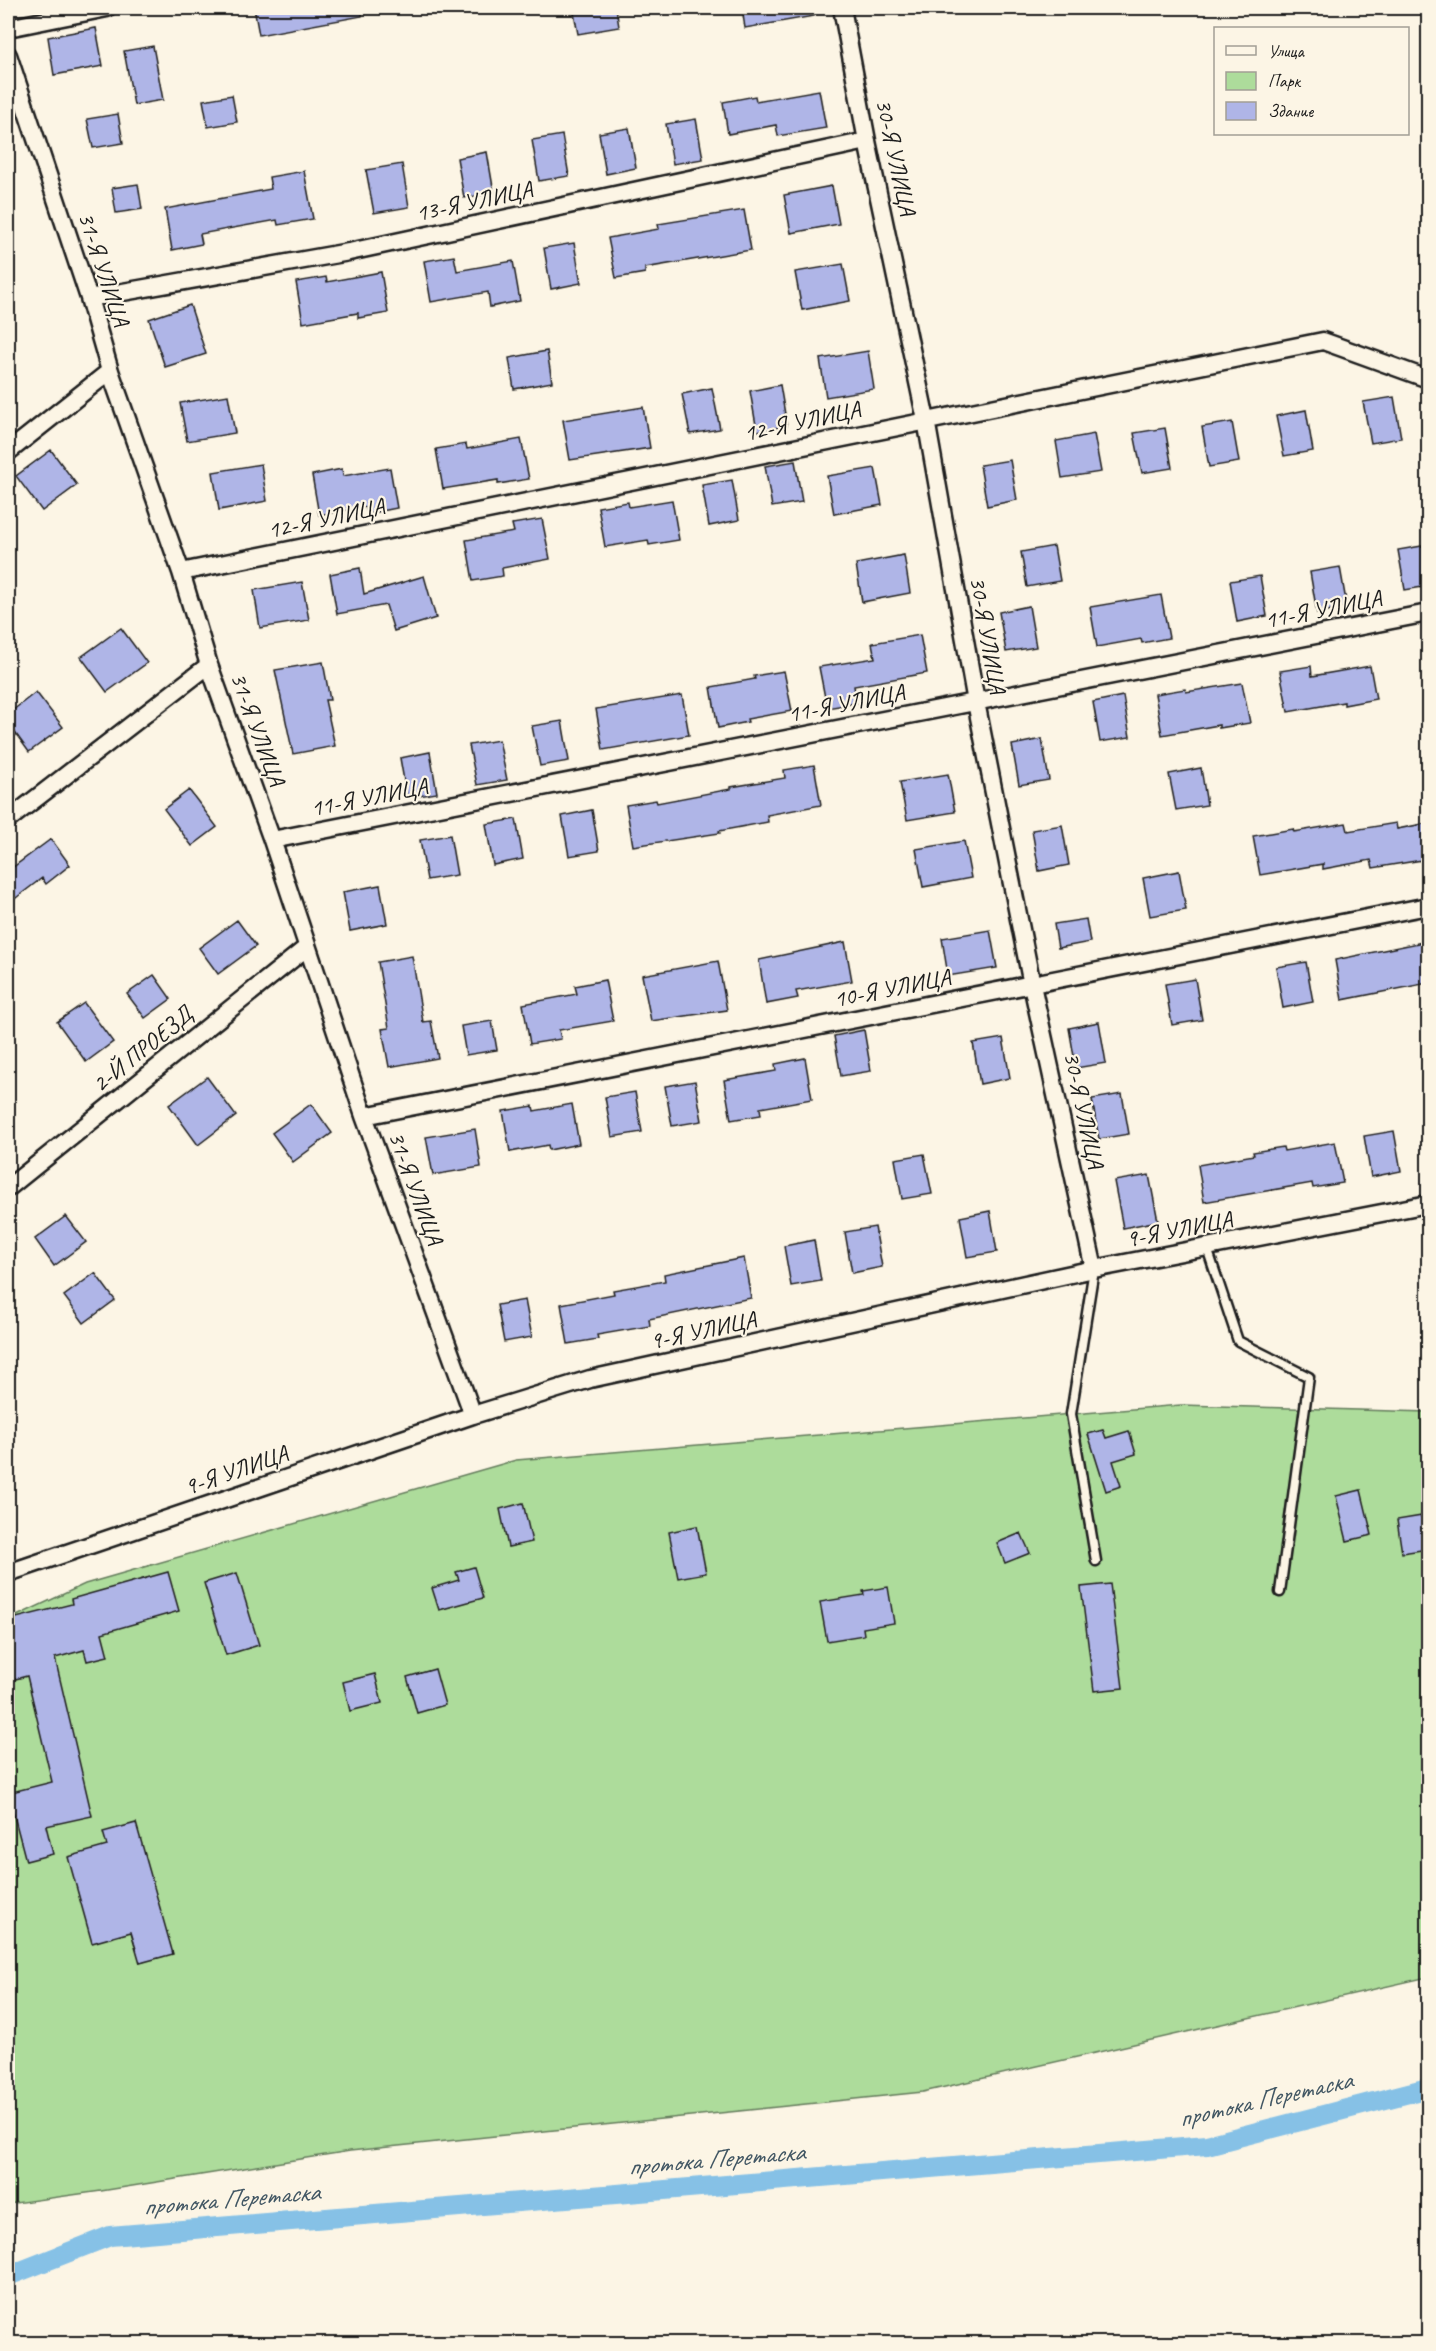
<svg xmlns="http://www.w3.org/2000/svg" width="1436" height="2351" viewBox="0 0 1436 2351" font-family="Caveat,sans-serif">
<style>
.green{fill:#addc9b;stroke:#647c5c;stroke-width:1.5}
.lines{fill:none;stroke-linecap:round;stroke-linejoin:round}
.canal{stroke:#86c1e6;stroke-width:20}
.building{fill:#afb5e7;stroke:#1c1c1c;stroke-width:1.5}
.lane-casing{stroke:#1c1c1c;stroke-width:13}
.street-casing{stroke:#1c1c1c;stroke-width:21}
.lane{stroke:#fcf5e5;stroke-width:8}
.street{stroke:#fcf5e5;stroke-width:16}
.labels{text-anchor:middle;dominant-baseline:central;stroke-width:4.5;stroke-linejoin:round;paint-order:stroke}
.street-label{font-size:24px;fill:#1c1c1c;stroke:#fcf5e5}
.water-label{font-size:26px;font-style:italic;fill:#415663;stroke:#fcf5e5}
</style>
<rect width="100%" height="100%" fill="#fcf5e5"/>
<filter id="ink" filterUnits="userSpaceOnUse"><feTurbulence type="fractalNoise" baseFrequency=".0167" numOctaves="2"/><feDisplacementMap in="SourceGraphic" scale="12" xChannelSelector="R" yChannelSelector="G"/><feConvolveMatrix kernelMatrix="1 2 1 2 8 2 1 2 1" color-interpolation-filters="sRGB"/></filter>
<g filter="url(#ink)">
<path class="green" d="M1181,1405L1428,1412V1977L923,2092L350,2151L101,2191L8,2204V1620L85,1584L516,1460Z"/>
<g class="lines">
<path class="canal" d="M8,2276L110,2236L1207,2145L1428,2088"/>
</g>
<path class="building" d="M254,8H362V16L259,35Z
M573,8H616L619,27L578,34Z
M742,8H813L814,16L745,28Z
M96,28L103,66L54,75L48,37Z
M153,46L163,100L134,105L124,51Z
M819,90L826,128L778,136L776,125L728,134L723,102L755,96L756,101Z
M232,95L237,122L208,127L203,100Z
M118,114L123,143L93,148L87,119Z
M696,119L703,159L673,164L666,124Z
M629,128L636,168L606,174L599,133Z
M562,135L569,176L539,181L532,140Z
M487,152L494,193L464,198L457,158Z
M402,164L409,207L374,213L366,170Z
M304,171L313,219L278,225L277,220L200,234L202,244L172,250L165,209L271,189L269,177Z
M138,184L142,209L116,213L112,188Z
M832,186L839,224L791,233L784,195Z
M744,210L751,250L645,268V273L616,278L608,238L659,229L658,224Z
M574,243L581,283L551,289L544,248Z
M454,256L457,271L513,261L520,301L490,307L488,292L431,302L424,261Z
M843,264L850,301L802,310L795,272Z
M381,272L388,313L358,318V313L303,323L296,282L326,277L327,282Z
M190,305L206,354L165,367L149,319Z
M547,351L552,382L514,389L509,358Z
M868,351L874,389L826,397L820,359Z
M780,385L787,426L757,431L750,391Z
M712,388L720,429L690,434L682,394Z
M228,395L235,433L187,441L180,403Z
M1394,397L1401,438L1371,443L1363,402Z
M643,407L650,448L570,460L563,420Z
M1306,410L1313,451L1284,456L1276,416Z
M1232,422L1239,462L1209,467L1202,427Z
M1165,428L1172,468L1142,473L1134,433Z
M1094,434L1101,472L1062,478L1056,441Z
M521,439L529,479L498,484V480L443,489L436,449L466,444L467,449Z
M51,450L77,485L42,511L16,476Z
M1010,460L1017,500L987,506L980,465Z
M795,461L802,502L772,507L765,466Z
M261,464L267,501L219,510L213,472Z
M390,468L397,508L367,514L366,507L319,515L312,475L342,469L343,476Z
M875,468L882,505L834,514L827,476Z
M732,480L739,520L709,526L702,485Z
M672,500L679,540L649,545L648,540L605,547L598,507L628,502L629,507Z
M542,519L550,559L502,568L503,576L473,581L466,540L514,532L512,524Z
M1428,545V586L1405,590L1398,550Z
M1054,546L1060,581L1027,587L1021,552Z
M904,555L910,593L862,602L856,564Z
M1340,567L1347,607L1317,613L1310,572Z
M360,568L364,594L424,576L436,618L394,631L386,605L337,614L330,574Z
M1260,576L1267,616L1237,622L1230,581Z
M302,582L309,620L260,628L254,590Z
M1161,595L1169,638L1142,643L1141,639L1097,647L1090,607Z
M1029,606L1036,647L1006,652L999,612Z
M121,628L147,663L107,692L81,657Z
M920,635L927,673L854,686L857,703L827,708L819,667L875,658L872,643Z
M323,662L330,700H325L335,746L293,754L275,670Z
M1311,666L1312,676L1370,666L1376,699L1344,705V702L1288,712L1280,671Z
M784,671L792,711L747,719L748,722L718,728L711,687L755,679L754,676Z
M1242,683L1250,723L1219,728V725L1162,735L1155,694L1185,689L1186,692Z
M36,692L63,727L29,752L8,723V714Z
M682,695L689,735L603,750L596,709Z
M1123,696L1130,737L1100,742L1093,702Z
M562,721L569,761L540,766L532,726Z
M1042,739L1049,780L1019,785L1012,745Z
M499,740L507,780L477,785L469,745Z
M430,752L437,793L407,798L400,758Z
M814,765L821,805L767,815L768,822L719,831L720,833L633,846L626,805L656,800L657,803L731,789V787L785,778L784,770Z
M1201,768L1207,805L1176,810L1169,774Z
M948,774L955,812L907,820L900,782Z
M189,790L217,827L192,846L164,809Z
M592,810L599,851L569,856L562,816Z
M516,819L523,859L493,865L486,824Z
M1346,823L1348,831L1396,823L1397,829L1428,823V859L1373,868L1371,860L1323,869V864L1260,875L1253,836L1293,829L1294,832Z
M1062,825L1069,865L1039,871L1032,830Z
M450,835L457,875L427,880L420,840Z
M51,839L70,865L46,884L42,878L8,904V871Z
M964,841L971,878L923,887L916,849Z
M1179,871L1186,910L1150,916L1143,878Z
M380,885L387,924L350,931L343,892Z
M1086,919L1090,942L1058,948L1054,924Z
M237,920L256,946L218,974L199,948Z
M990,930L997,968L948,976L942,938Z
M845,942L852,981L796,991L798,998L766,1004L759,960Z
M1423,942L1428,983L1342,1000L1335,960Z
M412,956L423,1022L431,1021L438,1058L389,1067L382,1029L389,1028L378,962Z
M718,961L727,1010L651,1021L642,975Z
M1306,962L1313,1002L1283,1008L1276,967Z
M154,975L171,999L145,1018L127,994Z
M1195,979L1202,1020L1172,1025L1165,984Z
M605,980L613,1021L559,1030L561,1039L530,1044L523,1004L577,994L575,986Z
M84,1003L113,1042L86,1062L57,1022Z
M492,1021L497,1050L466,1055L461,1026Z
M1099,1022L1106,1063L1076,1068L1069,1028Z
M864,1030L871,1071L841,1076L834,1036Z
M1003,1038L1010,1078L980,1084L973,1043Z
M805,1058L812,1099L760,1108L761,1115L731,1120L724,1080L776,1071L775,1064Z
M207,1077L236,1116L198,1145L169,1105Z
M695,1081L702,1121L672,1126L665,1086Z
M635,1092L642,1132L612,1137L605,1097Z
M1122,1094L1129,1134L1099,1139L1092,1099Z
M311,1104L332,1133L293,1162L272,1133Z
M572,1104L579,1144L549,1150L548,1145L510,1152L503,1111L533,1106L534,1111Z
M475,1129L481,1167L433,1175L426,1137Z
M1394,1131L1401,1171L1371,1177L1364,1136Z
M1335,1142L1343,1183L1313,1188L1312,1183L1204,1202L1198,1165L1254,1155L1253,1152L1283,1147L1284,1151Z
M924,1154L932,1194L902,1199L895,1159Z
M1149,1175L1158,1221L1123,1228L1114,1181Z
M990,1211L997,1252L967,1257L960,1217Z
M66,1216L86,1242L54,1266L35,1239Z
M875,1227L882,1267L852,1273L845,1232Z
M814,1240L821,1281L791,1286L784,1246Z
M744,1258L751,1298L649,1319L650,1326L597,1335L598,1339L568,1344L561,1304L614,1294L613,1290L665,1281L664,1274Z
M95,1273L115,1300L84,1323L64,1296Z
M525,1300L532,1337L504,1342L497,1305Z
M1103,1430L1106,1438L1129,1431L1136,1454L1113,1461L1121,1486L1106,1491L1088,1434Z
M1361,1490L1372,1535L1347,1541L1336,1496Z
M523,1503L532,1542L508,1547L500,1509Z
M1428,1515V1549L1402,1553L1397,1520Z
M697,1526L706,1573L678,1578L669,1532Z
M1021,1533L1030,1553L1005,1563L997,1543Z
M474,1567L483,1598L439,1610L432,1588L459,1580L456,1572Z
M168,1572L179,1611L102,1633L108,1656L87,1661L84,1650L55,1658L92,1816L46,1826L53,1854L26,1861L8,1793L52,1782L27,1676L8,1681V1620L72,1604L71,1599Z
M237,1573L259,1645L226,1655L204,1583Z
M1110,1584L1123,1688L1094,1691L1081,1587Z
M888,1587L894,1623L863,1628L864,1635L827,1641L820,1602L864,1595L863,1591Z
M435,1669L445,1705L417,1713L407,1677Z
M375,1674L382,1703L350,1711L343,1682Z
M136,1823L173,1954L140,1963L131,1932L92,1943L68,1857L107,1846L103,1832Z"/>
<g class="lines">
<g class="lane-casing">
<path id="lane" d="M1207,1248L1238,1341L1309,1377L1280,1592
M1094,1269L1071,1414L1096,1561"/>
</g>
<g class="street-casing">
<path id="street" d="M842,8L867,141L926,420L976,702L1032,985L1094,1269
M8,28L107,8
M8,55L89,298L110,371L181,572L209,665L272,840L364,1116L473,1415
M89,298L349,252L867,141
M8,452L110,371
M181,572L1323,341L1428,379
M8,820L209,665
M272,840L1428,613
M364,1116L1428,906
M8,1188L306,948
M8,1573L473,1415L590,1379L1094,1269L1428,1204"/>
</g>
<use href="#lane" class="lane"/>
<use href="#street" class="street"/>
</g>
</g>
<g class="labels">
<g class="street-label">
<text transform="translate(896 157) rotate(78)">30-Я УЛИЦА</text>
<text transform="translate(474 201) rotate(-12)">13-Я УЛИЦА</text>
<text transform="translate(104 269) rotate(72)">31-Я УЛИЦА</text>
<text transform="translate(802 421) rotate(-12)">12-Я УЛИЦА</text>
<text transform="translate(326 518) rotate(-12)">12-Я УЛИЦА</text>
<text transform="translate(1323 609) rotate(-11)">11-Я УЛИЦА</text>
<text transform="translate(988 635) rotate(80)">30-Я УЛИЦА</text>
<text transform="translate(846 703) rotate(-11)">11-Я УЛИЦА</text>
<text transform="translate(258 729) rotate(70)">31-Я УЛИЦА</text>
<text transform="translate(369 797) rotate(-11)">11-Я УЛИЦА</text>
<text transform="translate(892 988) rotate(-11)">10-Я УЛИЦА</text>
<text transform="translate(142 1049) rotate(-39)">2-Й ПРОЕЗД</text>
<text transform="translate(1084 1110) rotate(78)">30-Я УЛИЦА</text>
<text transform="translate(416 1188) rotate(70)">31-Я УЛИЦА</text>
<text transform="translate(1179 1229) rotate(-11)">9-Я УЛИЦА</text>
<text transform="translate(703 1330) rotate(-12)">9-Я УЛИЦА</text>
<text transform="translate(236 1470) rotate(-19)">9-Я УЛИЦА</text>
</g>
<g class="water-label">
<text transform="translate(1265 2099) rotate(-13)">протока Перетаска</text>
<text transform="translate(716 2159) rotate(-5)">протока Перетаска</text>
<text transform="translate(231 2199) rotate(-5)">протока Перетаска</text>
</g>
</g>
<rect width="1436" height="2351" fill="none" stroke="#fcf5e5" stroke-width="30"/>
<rect x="15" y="15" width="1406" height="2321" fill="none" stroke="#1c1c1c" stroke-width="2" filter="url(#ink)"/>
<rect x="1214" y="27" width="195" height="108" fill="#fcf5e5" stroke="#a29e95" stroke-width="1.5"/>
<rect x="1226" y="46" width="30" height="9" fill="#fcf5e5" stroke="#a29e95" stroke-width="1.5"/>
<text x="1268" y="57" font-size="18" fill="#1c1c1c">Улица</text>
<rect x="1226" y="72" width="30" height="18" fill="#addc9b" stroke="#a29e95" stroke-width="1.5"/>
<text x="1268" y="87" font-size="18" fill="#1c1c1c">Парк</text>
<rect x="1226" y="102" width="30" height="18" fill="#afb5e7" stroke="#a29e95" stroke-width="1.5"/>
<text x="1268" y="117" font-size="18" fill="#1c1c1c">Здание</text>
</svg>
